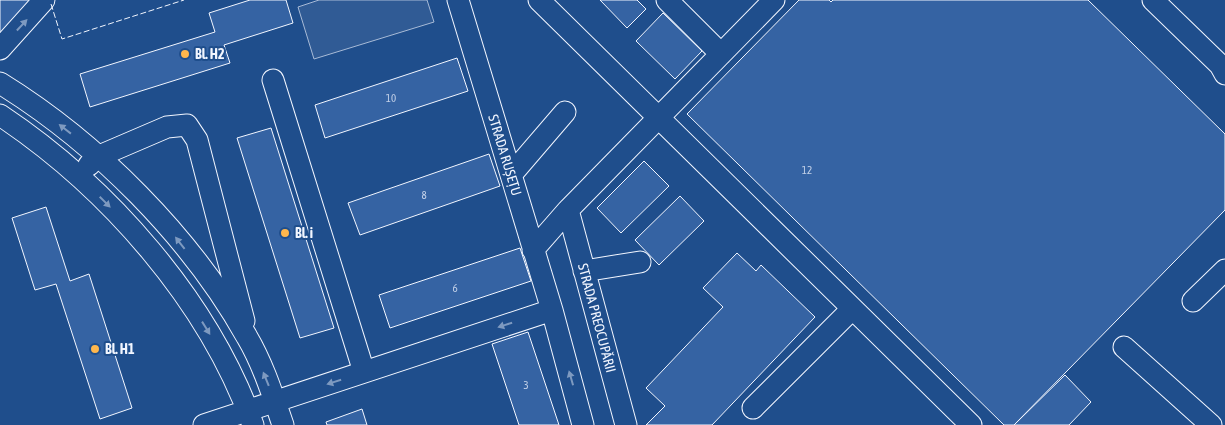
<svg xmlns="http://www.w3.org/2000/svg" width="1225" height="425" viewBox="0 0 1225 425" font-family="'Asap Condensed',sans-serif">
<style>
.built{fill:#305b95;stroke:#a8bbd7}
.building{fill:#3563a3;stroke:#f2f6ff}
.lines{fill:none;stroke-linecap:round;stroke-linejoin:round}
.minor-casing{stroke:#f2f6ff;stroke-width:23}
.minor{stroke:#1f4e8c;stroke-width:21}
.fence{stroke:#f2f6ff;stroke-width:1;stroke-dasharray:6 2.5;stroke-linecap:butt}
.oneway{fill:#7e9ac0}
.poi-dot{fill:#ffb74d;stroke:#1f4e8c;stroke-width:2}
.labels{text-anchor:middle;dominant-baseline:central;stroke-width:4;stroke-linejoin:round;paint-order:stroke}
.number-label{font-size:11px;fill:#c3d1e8}
.poi-label{font-size:14px;font-weight:bold;fill:#f2f6ff;stroke:#1f4e8c;text-anchor:start}
.street-label{font-size:14px;fill:#f2f6ff;stroke:#1f4e8c}
</style>
<rect width="100%" height="100%" fill="#1f4e8c"/>
<path class="built" d="M319,0H427L434,22L314,59L298,7Z"/>
<path class="building" d="M0,0H32L0,34Z
M250,0H286L293,23L224,45L230,63L90,107L80,74L215,32L209,13Z
M600,0H637L646,9L627,28Z
M799,0H829L831,2L833,0H1088L1225,134V210L1014,425H1004L687,114Z
M663,13L702,51L675,79L636,41Z
M457,58L468,91L325,138L315,105Z
M271,128L334,328L300,338L237,138Z
M489,154L500,186L360,235L348,203Z
M644,161L669,186L621,233L597,208Z
M680,196L704,221L659,265L635,240Z
M46,207L70,281L89,274L132,408L100,419L56,284L35,290L12,218Z
M520,248L531,281L390,328L379,295Z
M737,253L756,271L761,265L815,317L712,425H646L665,406L646,388L723,307L703,288Z
M528,332L559,425H519L492,344Z
M1065,375L1091,402L1069,425H1014Z
M362,409L367,425H327L326,422Z"/>
<g class="lines">
<g class="minor-casing">
<path id="minor" d="M458,0L552,310L583,425
M539,0L971,425
M667,0L721,54
M1153,0L1220,65L1225,74
M0,49L44,0
M273,80L364,372
M0,83C97,143 191,237 247,337C263,364 273,396 283,425
M0,115C108,187 209,301 253,425
M89,165L97,157L167,127L187,125L197,140L244,321
M511,175L565,112
M568,210L626,425
M533,250L568,210L774,0
M584,271L640,262
M1193,301L1225,270
M1124,347L1211,425
M753,408L852,309
M204,425L552,310"/>
</g>
<use href="#minor" class="minor"/>
<path class="fence" d="M51,4L62,39L184,0"/>
</g>
<defs><path id="oneway-solid" d="M-6-.8H1V-3.2L6.5 0L1 3.2V.8H-6Z" transform="scale(1.25)"/></defs>
<g class="oneway">
<use href="#oneway-solid" transform="translate(22 25) rotate(-47)"/>
<use href="#oneway-solid" transform="translate(65 129) rotate(-142)"/>
<use href="#oneway-solid" transform="translate(105 202) rotate(45)"/>
<use href="#oneway-solid" transform="translate(180 243) rotate(-128)"/>
<use href="#oneway-solid" transform="translate(505 325) rotate(162)"/>
<use href="#oneway-solid" transform="translate(206 328) rotate(58)"/>
<use href="#oneway-solid" transform="translate(571 378) rotate(-106)"/>
<use href="#oneway-solid" transform="translate(266 379) rotate(-112)"/>
<use href="#oneway-solid" transform="translate(334 382) rotate(162)"/>
</g>
<g class="poi-dot">
<circle cx="185" cy="54" r="5"/>
<circle cx="285" cy="233" r="5"/>
<circle cx="95" cy="349" r="5"/>
</g>
<g class="labels">
<g class="number-label">
<text x="391" y="98">10</text>
<text x="807" y="170">12</text>
<text x="424" y="195">8</text>
<text x="455" y="288">6</text>
<text x="526" y="385">3</text>
</g>
<g class="poi-label">
<text x="195" y="54">Bl. H2</text>
<text x="295" y="233">Bl. i</text>
<text x="105" y="349">Bl. H1</text>
</g>
<g class="street-label">
<text transform="translate(505 155) rotate(73)">STRADA RUȘEȚU</text>
<text transform="translate(597 318) rotate(75)">STRADA PREOCUPĂRII</text>
</g>
</g>
</svg>
